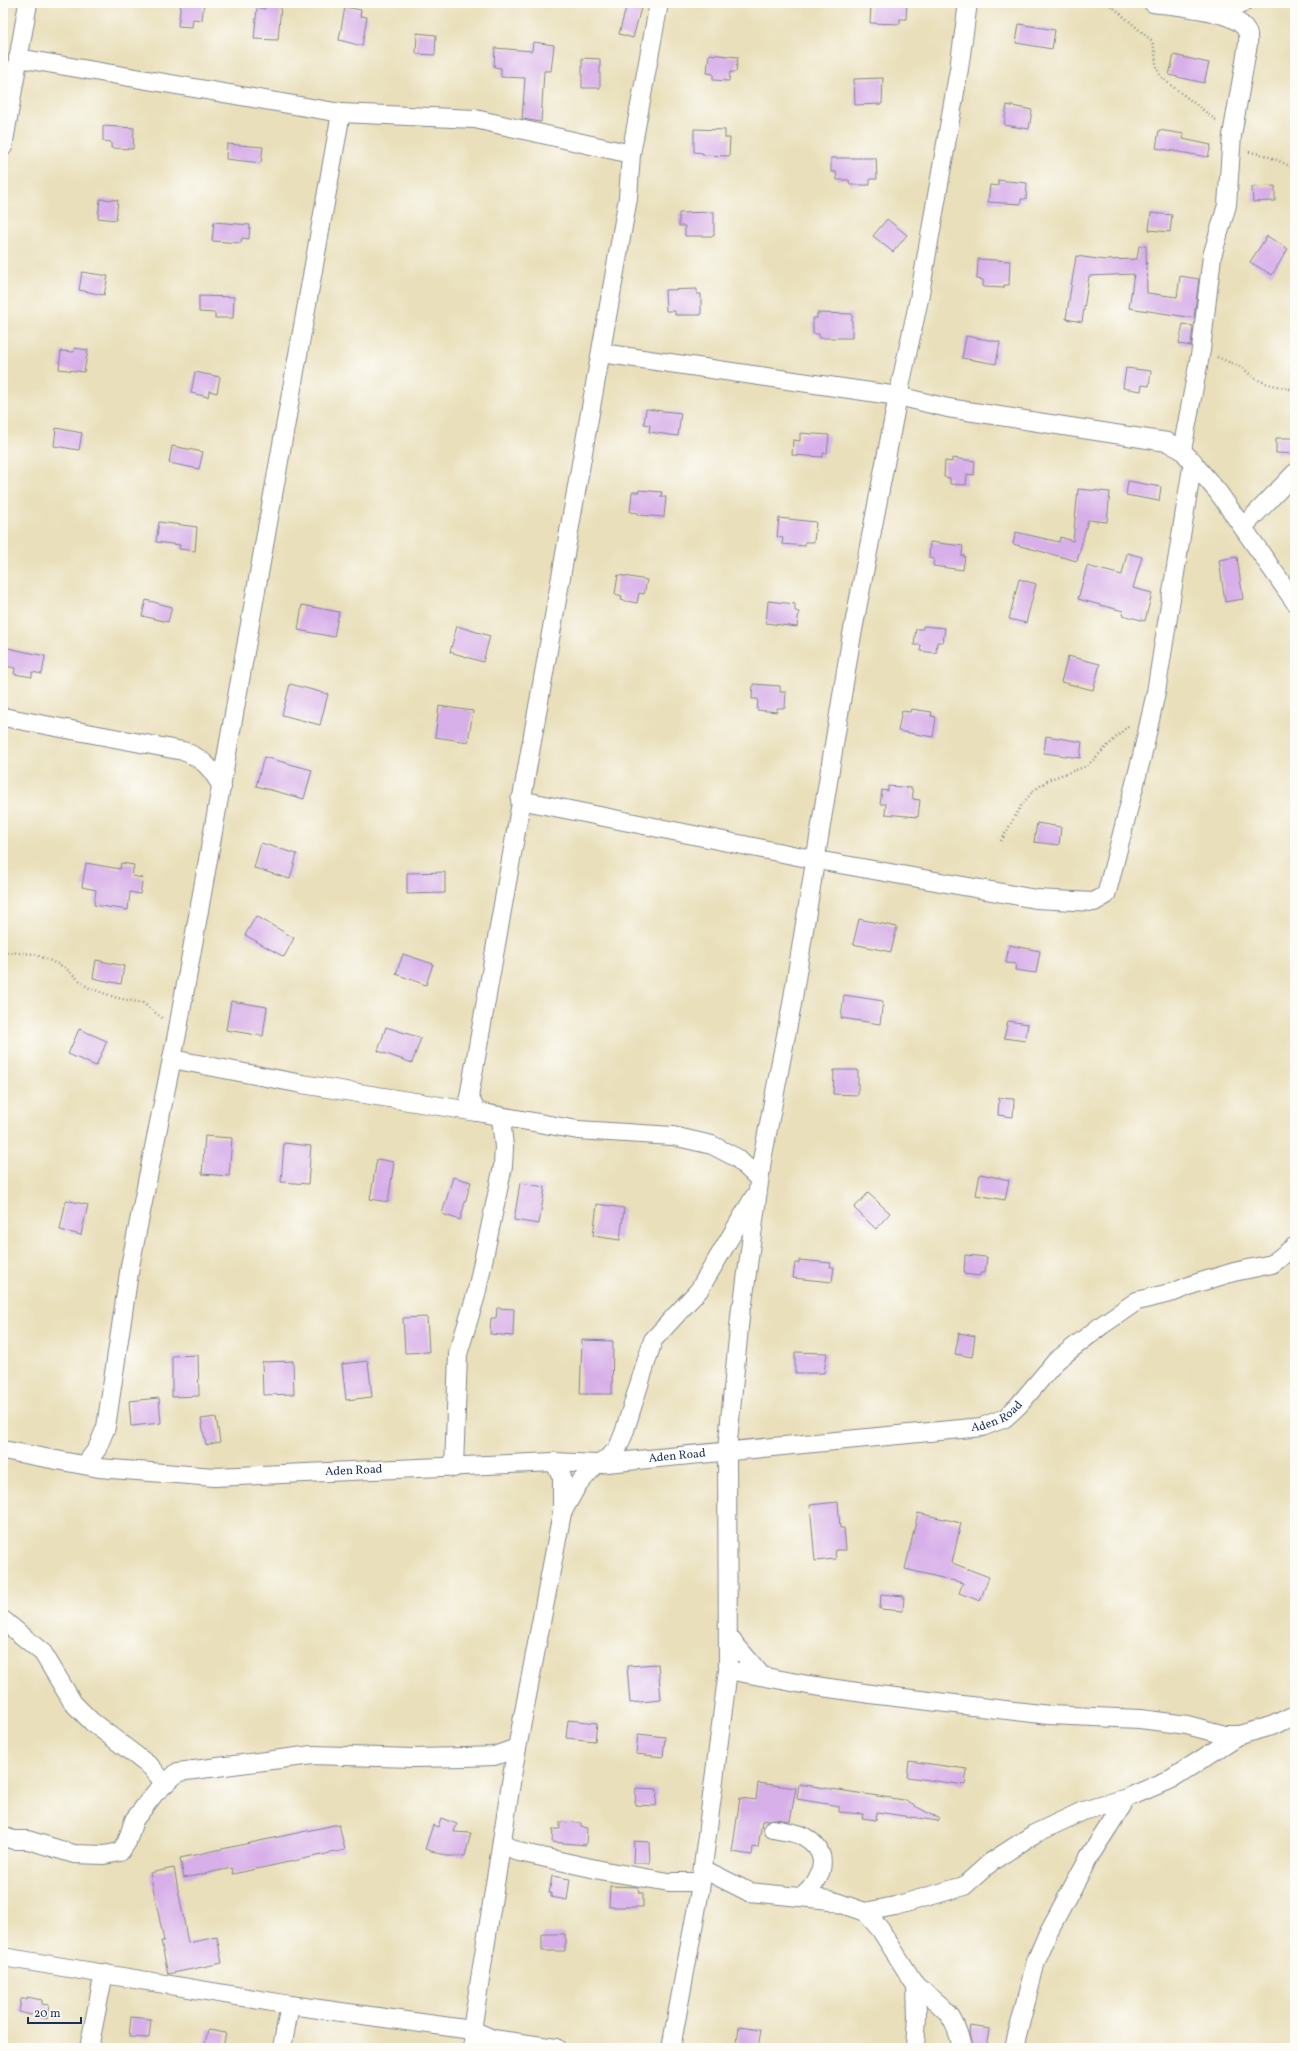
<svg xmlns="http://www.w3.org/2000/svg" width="1298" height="2051" viewBox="0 0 1298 2051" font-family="Vollkorn,serif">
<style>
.building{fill:#d7afe9}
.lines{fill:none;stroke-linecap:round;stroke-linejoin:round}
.minor-casing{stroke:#82878c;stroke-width:20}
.path{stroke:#82878c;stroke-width:2.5;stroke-dasharray:1 3;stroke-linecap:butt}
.minor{stroke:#fff;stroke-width:18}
.labels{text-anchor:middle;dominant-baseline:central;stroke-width:3.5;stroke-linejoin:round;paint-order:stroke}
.street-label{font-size:12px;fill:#1b2f5e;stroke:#fdfcf7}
</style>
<rect width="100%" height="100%" fill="#fdfcf7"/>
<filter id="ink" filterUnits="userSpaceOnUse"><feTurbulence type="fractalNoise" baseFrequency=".025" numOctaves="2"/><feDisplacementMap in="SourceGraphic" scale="8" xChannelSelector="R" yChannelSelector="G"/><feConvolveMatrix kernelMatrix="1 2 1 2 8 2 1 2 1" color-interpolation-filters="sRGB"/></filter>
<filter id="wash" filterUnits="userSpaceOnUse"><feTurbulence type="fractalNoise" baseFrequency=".012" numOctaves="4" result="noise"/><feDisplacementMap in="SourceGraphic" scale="16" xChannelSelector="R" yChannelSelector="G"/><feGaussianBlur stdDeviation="0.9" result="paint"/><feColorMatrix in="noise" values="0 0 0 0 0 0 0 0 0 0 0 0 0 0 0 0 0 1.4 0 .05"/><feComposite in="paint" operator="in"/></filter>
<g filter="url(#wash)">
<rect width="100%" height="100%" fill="#e9dfba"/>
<g id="blocks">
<path class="building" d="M181,3H204L202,20L193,19L192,27L178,26Z
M265,3L281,5L278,40L254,39L257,8L265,9Z
M878,3H907L906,19H900V24L870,23L871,5H878Z
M627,4L641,8L633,38L619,34Z
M345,7L361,10L360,16L367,17L362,46L339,40Z
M1019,24L1055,30L1052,49L1016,43Z
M417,33L436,35L435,55L416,54Z
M533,42L554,45L551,71H544L541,122L522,119L525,78L501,77V68L494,67L495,48L532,51Z
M709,54L738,57L736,72H730L729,81L713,80V74L707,73Z
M1174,55L1209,63L1204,83L1169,75Z
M582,58L600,59V88H582Z
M883,78L882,104L855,105L854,79Z
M1007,105L1032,110L1029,129L1004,125Z
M103,126L134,128L133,149L111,148V142L103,141Z
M694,129L725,130V138H730L729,156L703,155V153L694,152Z
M1159,130L1184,134L1183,139L1211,145L1208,157L1156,148Z
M227,144L263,147L261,163L226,159Z
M831,158H876L877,179H870V185H850L849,180H837L836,172H831Z
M998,180L1027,183L1026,199H1021V204L988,202L990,185L998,186Z
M1275,186V201L1253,202L1252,187Z
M100,199L118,200L116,220L98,218Z
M714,212V236H685V226H679V213Z
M1151,213L1172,215L1170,232L1149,230Z
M887,219L907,235L893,252L873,236Z
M214,222L250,225L249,239L242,238L241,243L212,241Z
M1267,236L1288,249L1272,275L1250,262Z
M1139,246H1146L1147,293L1177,297L1180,276L1199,279L1194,318L1129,308L1134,274L1089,276L1082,322L1066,319L1076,256L1105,260L1137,259Z
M978,259L1010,261L1009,285H1004V288L983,287V280L977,279Z
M82,272L108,276L104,295L79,290Z
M697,289V294H701V315H675V311H666L665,290Z
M199,296L234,297L233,318H215V313L199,312Z
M817,313L852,314V338H819V334H813V318H817Z
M1183,324L1193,326L1191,346L1179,344Z
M966,336L1000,342L996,364L962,358Z
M74,348L88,350L84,372L59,369L61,351L74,352Z
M1126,368L1151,371L1149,386L1142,385L1141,391L1123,388Z
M195,372L220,377L217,393L209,391L208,397L191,393Z
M646,409L681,413L678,436L649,432L650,425L644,424Z
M56,428L82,433L79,450L54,446Z
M800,433L829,435L827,453H823V457L792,455L793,440L800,441Z
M1276,438H1295V454L1276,453Z
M172,446L203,452L199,469L169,463Z
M952,458L975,461L974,475L967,474L966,485L950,484V478L944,477L945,461L952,462Z
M1128,481L1161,487L1159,501L1126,495Z
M1078,489L1110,492L1107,522L1088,520L1077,561L1013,544L1016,532L1059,542L1060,537L1073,541Z
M639,490L662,492L661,497H666L664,517L638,515V513L630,512L632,492H639Z
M779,518L816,522L814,542H805V546L782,544L783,538L777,537Z
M159,522L197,527L195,551L179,549L180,545L156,542Z
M930,542L963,546L962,556H965L963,570L933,566L934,559L929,558Z
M1127,553L1142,557L1133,588L1152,593L1145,621L1122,615L1123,611L1078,599L1087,566L1122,575Z
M1237,557L1243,599L1225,602L1219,560Z
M618,575L647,580L644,594L639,593L637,603L621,600L622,596L615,594Z
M1019,579L1036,584L1026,623L1009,619Z
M146,600L172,607L168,622L142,616Z
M768,601L795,604V611L799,612L797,627L766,623Z
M302,605L339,612L334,637L298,630Z
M457,626L490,636L483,662L450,652Z
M923,626L945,628L943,642H937L936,653L920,651L921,645H914L916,629H923Z
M8,648L45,656L42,674L32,672V677L14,674L15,668L5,666Z
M1068,656L1100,664L1093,690L1061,682Z
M290,684L328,694L320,725L282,715Z
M753,684L780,686V692H786L785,708H777V712L757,710L758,699H752Z
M439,706L473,711L468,742L435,737Z
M911,709L932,712L931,716L936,717L933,737L898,731L902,711L910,712Z
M1046,736L1082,742L1080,758L1044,753Z
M264,757L312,770L304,799L256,786Z
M888,786L912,788L913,799L920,800L918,817L885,814L886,804H880L882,790L888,791Z
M1037,823L1061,827L1059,845L1034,842Z
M261,843L297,854L290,879L254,868Z
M86,863L120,869L121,863L134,865L132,876L143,878L140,894L130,892L128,910L94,905L96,890L82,887Z
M445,872V893L407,894V873Z
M256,916L294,938L284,957L245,935Z
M859,919L897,927L891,952L853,944Z
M1009,945L1040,951L1036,973L1015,970L1016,964L1006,963Z
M403,954L433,964L426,985L396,974Z
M96,960L124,966L121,984L93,978Z
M844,995L883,1001L880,1024L841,1018Z
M231,1001L267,1007L263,1036L226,1030Z
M1008,1021L1028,1024L1025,1041L1004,1038Z
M386,1027L421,1038L412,1063L378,1051Z
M79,1029L107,1041L96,1066L68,1054Z
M834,1070H858V1095L833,1094Z
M999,1098L1014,1099L1013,1117L998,1115Z
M205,1136L232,1138L229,1176L202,1174Z
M284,1143L311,1146L308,1184L281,1182Z
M377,1159L394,1162L388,1202L370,1199Z
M980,1174L1009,1180L1005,1200L976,1195Z
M453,1177L471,1182L460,1220L442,1214Z
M520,1183L545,1187L539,1224L514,1220Z
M868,1193L890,1213L876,1229L854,1208Z
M66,1200L88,1205L81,1235L60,1230Z
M597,1204L624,1208L620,1240L593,1236Z
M965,1255L987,1257L985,1273H980V1276L964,1274Z
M799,1260L831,1263L830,1267H834L832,1282L793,1278L795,1263H799Z
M497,1308L514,1309L513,1336L490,1334L491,1318H496Z
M427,1317L429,1352L405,1353L403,1318Z
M959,1333L975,1336L972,1357L955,1354Z
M582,1340L613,1341L612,1394H580Z
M795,1352L827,1353L824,1373H795Z
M198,1355L199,1396L172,1397V1356Z
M293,1361L294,1394L263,1395L262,1362Z
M368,1361L372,1397L346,1400L342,1364Z
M159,1398L161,1423L131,1426L129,1401Z
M216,1417L220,1442L206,1445L201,1419Z
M838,1502L840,1528H844L846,1550H835L836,1559L815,1561L810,1505Z
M918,1513L961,1523L952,1563L989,1577L980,1601L959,1593L963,1583L905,1569Z
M881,1594L904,1596L903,1611L880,1609Z
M658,1664L661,1700L630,1703L627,1666Z
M568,1720L597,1723L595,1741L566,1738Z
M638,1734L665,1737L663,1757L636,1754Z
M909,1761L967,1769L965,1785L907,1777Z
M758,1783L796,1788L790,1821L775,1819L762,1821L758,1848L753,1847L752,1855L732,1852L740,1798L756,1800Z
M799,1784L904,1800L939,1819L938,1821L877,1812L876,1820L862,1818L863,1814L839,1812V1806L797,1799Z
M636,1788L657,1789L656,1806L635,1805Z
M441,1818L457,1824L454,1832L471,1833L465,1856H447L425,1849L433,1825L438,1827Z
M560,1822L581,1823V1827L587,1828L586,1845L552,1842L553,1829H560Z
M339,1824L345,1850L233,1874L232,1868L184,1878L180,1858Z
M634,1841L649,1842L650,1863H633Z
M174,1868L188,1943L217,1937L222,1963L168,1974L161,1941H164L150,1873Z
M552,1876L570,1879L567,1900L551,1897V1893H549Z
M610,1886L638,1887L639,1893H643V1907H609Z
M542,1934H565V1951H542Z
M27,1997L42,2000V2004L49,2005L47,2019L19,2012L21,1999H27Z
M131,2017L151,2019L149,2038L129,2037Z
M739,2026L761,2029L758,2048L737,2044Z
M970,2026L990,2029L987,2048H972L969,2032Z
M208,2030L226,2033L223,2048H204Z"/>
</g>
</g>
<g filter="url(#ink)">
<use href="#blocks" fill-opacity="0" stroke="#82878c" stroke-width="1"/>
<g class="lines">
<g class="minor-casing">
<g id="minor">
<path d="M659,3L631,154L628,198L469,1097L477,1112L578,1130L673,1136L712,1145L737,1158L759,1179"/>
<path d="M1153,3C1174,6 1239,10 1247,32C1249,35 1248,41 1248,44L1232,135L1227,205L1212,256L1201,350L1182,450"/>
<path d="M1220,13L1243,3"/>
<path d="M18,58L341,113L475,119L631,154"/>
<path d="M3,147L28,3"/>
<path d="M601,353L898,396L948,408L1167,442L1182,450L1218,492L1295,602"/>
<path d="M1243,527L1295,473"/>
<path d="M3,717L183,751C204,759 211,768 222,787"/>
<path d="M520,800L817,860L1036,899L1094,902L1106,895L1108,888L1142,756L1156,692L1193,461"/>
<path d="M172,1059L302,1084L477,1112"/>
<path id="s1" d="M3,1450L99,1468L214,1477L554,1462L596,1464L982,1427L1005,1418L1018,1406L1056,1361L1102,1325L1137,1301L1174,1292L1194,1284L1234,1272L1272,1264L1295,1246"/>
<path d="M554,1462L562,1477V1508"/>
<path d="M600,1464L617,1450L624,1433L653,1340L699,1290L754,1197"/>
<path d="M85,1465L97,1449L106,1427L130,1266L177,1034L341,113"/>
<path d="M454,1468L458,1354L476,1295L503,1166L504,1147L501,1118"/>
<path d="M3,1620L43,1653L73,1703L92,1722L151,1767L165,1784"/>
<path d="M728,1636L762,1676"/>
<path d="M728,1670L808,1685L878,1695L1049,1715L1140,1719L1187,1725L1225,1735H1239L1272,1726L1295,1715"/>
<path d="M773,1829C782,1831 795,1832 803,1836C833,1853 823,1879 802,1897"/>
<path d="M3,1836L13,1840H28L74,1854L104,1855L120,1852L127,1842L134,1820L155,1793L178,1772L312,1755L413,1758L466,1757L494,1756L517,1748"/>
<path d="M502,1843L519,1852L605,1871L669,1882H701"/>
<path d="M703,1869L749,1892L830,1900L865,1912L880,1929L916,1986L917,2016L915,2048"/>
<path d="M865,1912L895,1906L964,1886L991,1862L1034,1834L1083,1811L1127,1798"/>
<path d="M3,1957L290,2005L472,2030L493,2039L556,2048"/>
<path d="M916,1986C943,2006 955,2014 962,2048"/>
<path d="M89,2048L104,1973"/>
<path d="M282,2048L290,2005"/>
<path d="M474,2048L472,2030L514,1764L562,1513L577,1486L596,1464"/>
<path d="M671,2048L700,1890L728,1670L727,1451L741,1307L743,1303L762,1160L792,1004L851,640L898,396L919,299L959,69L968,3"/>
<path d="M1014,2048L1036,1961L1048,1933L1089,1857L1127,1798L1171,1779L1239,1735"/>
</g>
</g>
<path class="path" d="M1108,3L1151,40C1159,55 1151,63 1163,79L1216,120
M1249,152C1266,154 1280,161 1295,169
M1217,357L1241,367L1256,379L1268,384L1295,390
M1001,841L1021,806L1033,791L1050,779L1087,766L1130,724
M3,952L34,954L49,960L64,967L87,987L117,998L143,1003L162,1018"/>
<use href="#minor" class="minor"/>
</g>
</g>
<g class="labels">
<g class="street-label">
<text stroke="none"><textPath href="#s1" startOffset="1001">Aden Road</textPath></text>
<text stroke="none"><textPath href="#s1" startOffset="677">Aden Road</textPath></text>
<text stroke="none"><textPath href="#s1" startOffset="353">Aden Road</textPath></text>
</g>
</g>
<rect width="1298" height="2051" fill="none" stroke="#fdfcf7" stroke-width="16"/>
<path d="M28 2017v6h53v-6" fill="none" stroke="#1b2f5e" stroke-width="2"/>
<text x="34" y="2017" font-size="12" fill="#1b2f5e" stroke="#fdfcf7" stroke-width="3" paint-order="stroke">20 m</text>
</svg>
